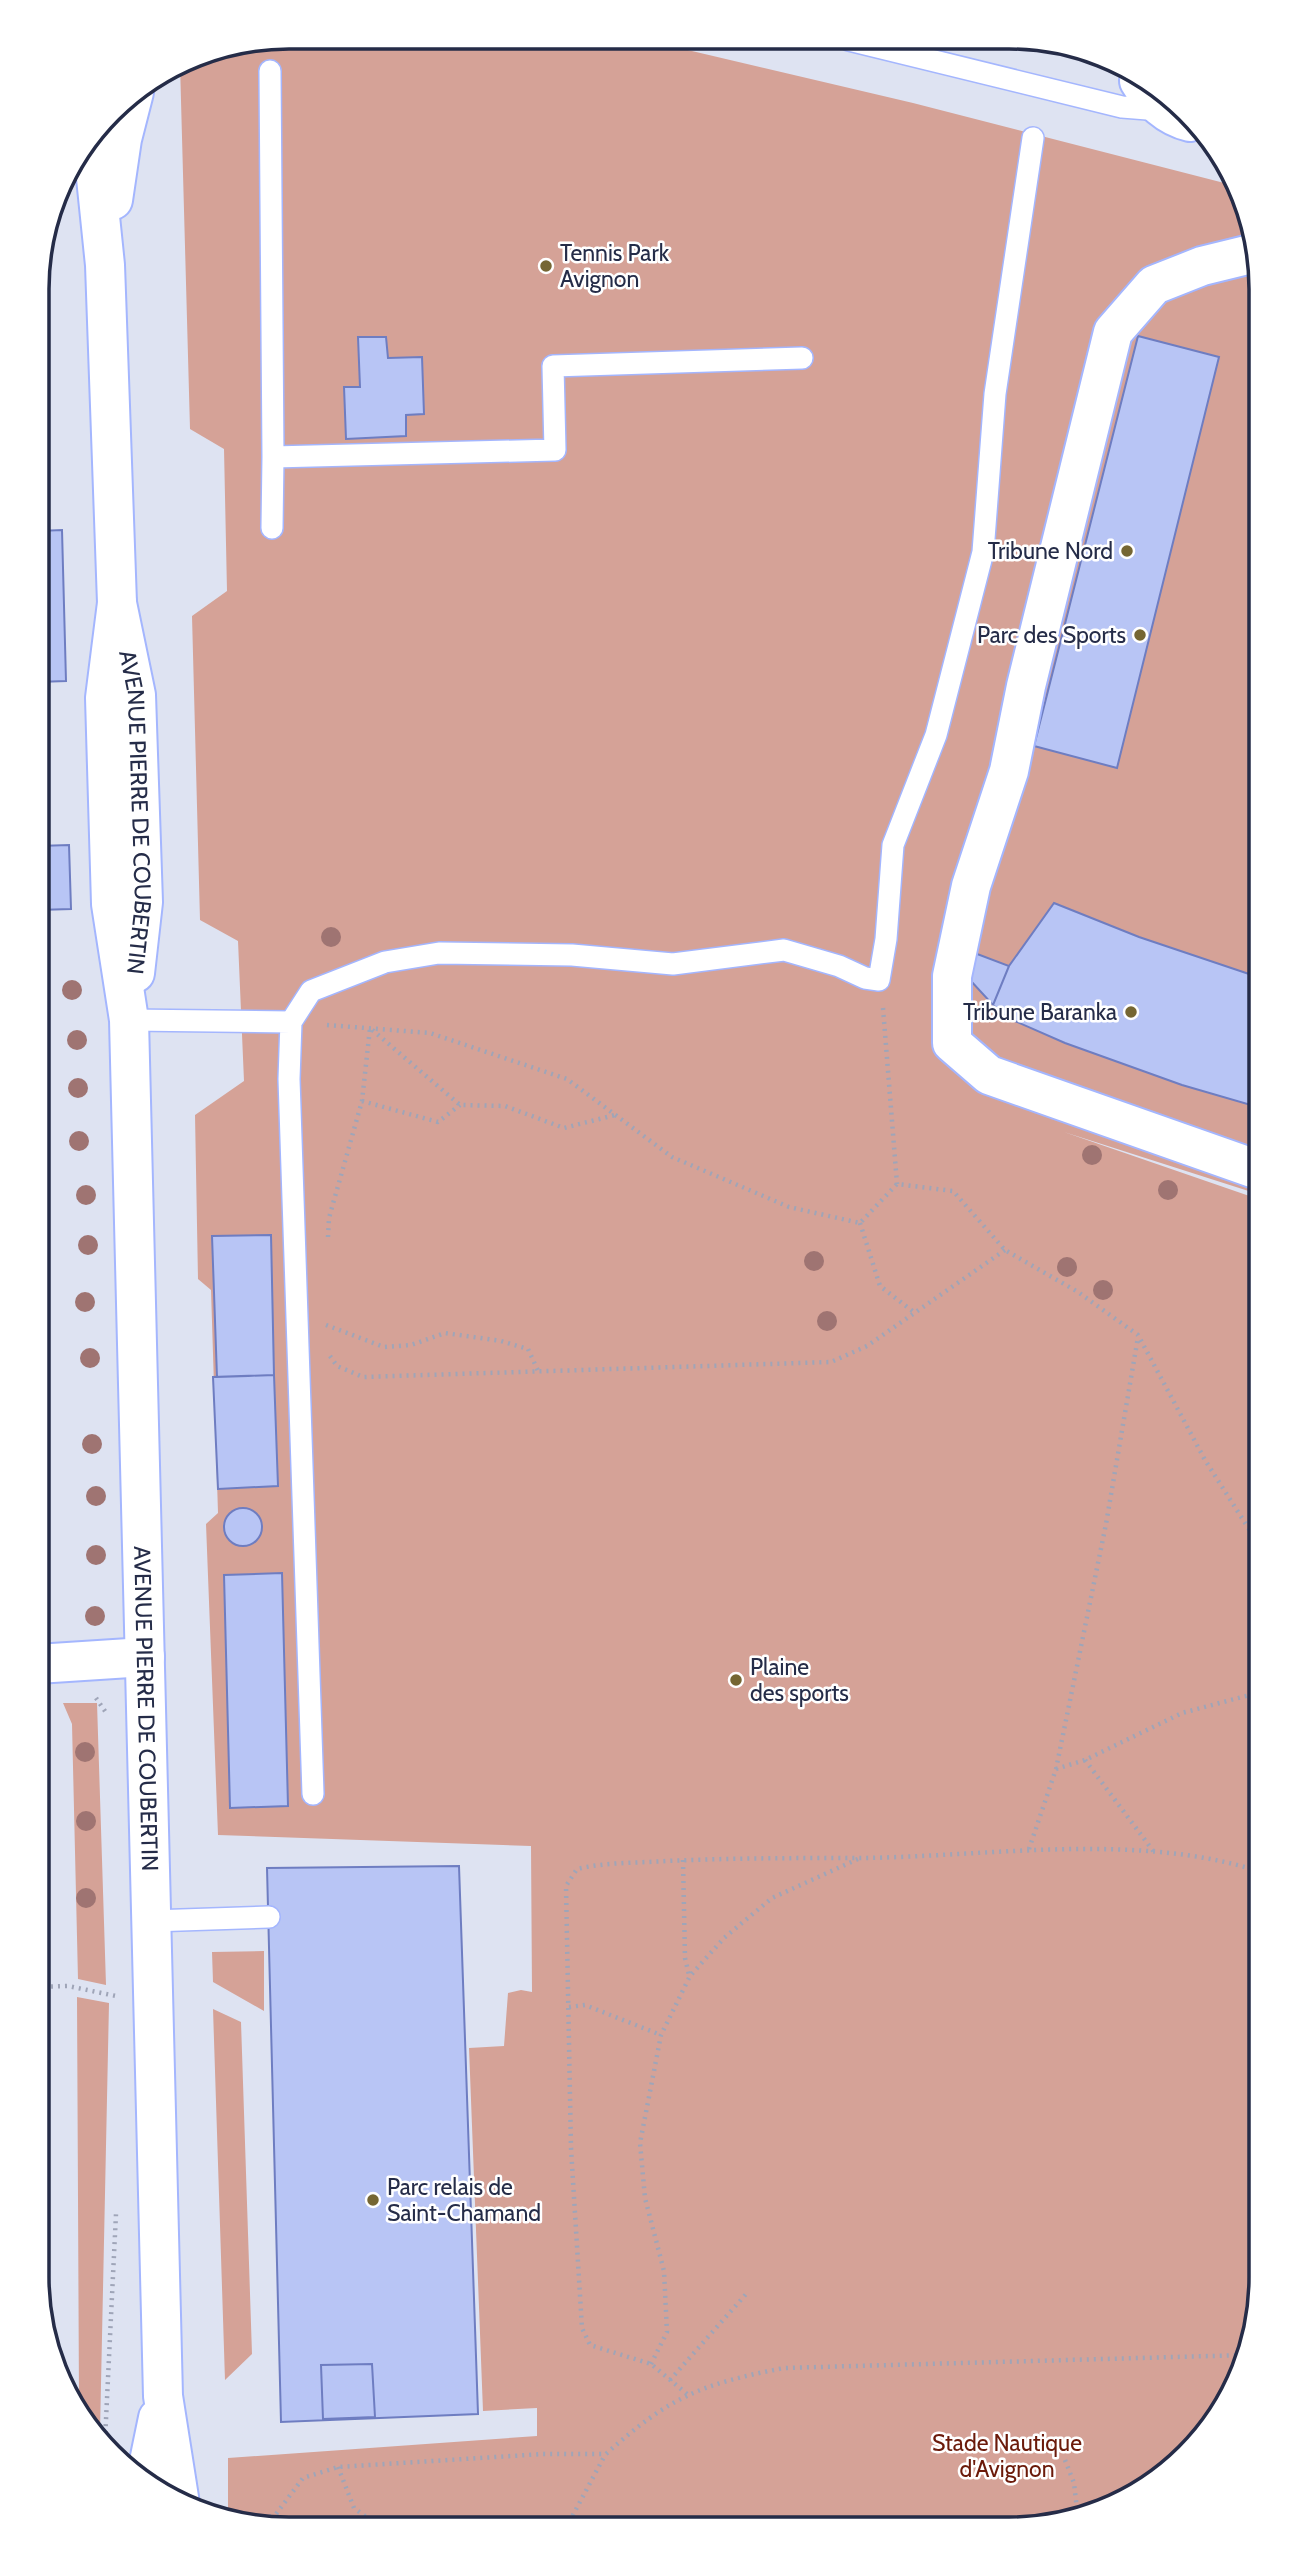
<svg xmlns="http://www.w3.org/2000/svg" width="1298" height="2566" viewBox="0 0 1298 2566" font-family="Cabin,sans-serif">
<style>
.green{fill:#d5a297}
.building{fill:#b8c5f5;stroke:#6e7dc1;stroke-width:2}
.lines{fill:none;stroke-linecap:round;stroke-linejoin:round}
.service-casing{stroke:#a4b6fe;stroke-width:24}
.minor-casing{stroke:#a4b6fe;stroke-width:42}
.secondary-casing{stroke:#a4b6fe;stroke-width:42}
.path{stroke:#9fa5b8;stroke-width:4.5;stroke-dasharray:2 5;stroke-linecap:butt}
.service{stroke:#fff;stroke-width:21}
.minor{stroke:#fff;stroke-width:38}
.secondary{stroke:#fff;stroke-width:38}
.tree{fill:#9f7472}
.poi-dot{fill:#756633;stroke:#fff;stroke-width:2.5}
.labels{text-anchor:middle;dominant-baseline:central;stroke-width:5;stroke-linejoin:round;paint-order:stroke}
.poi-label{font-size:23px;fill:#252c48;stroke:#fff;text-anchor:start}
.street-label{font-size:23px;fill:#252c48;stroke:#fff}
.park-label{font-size:23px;fill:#6b1a0a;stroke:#fff}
.rim{fill:none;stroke:#252c48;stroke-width:3.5}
</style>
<rect width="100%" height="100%" fill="#dee3f2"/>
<path class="green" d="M289,37L641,39L913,103L1232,185L1248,208L1261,289V1195L1064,1132L1261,1200V2294L1242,2373L1209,2431L1149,2487L1090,2516L1009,2529L256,2527L228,2519V2458L537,2436V2408L483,2411L469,2048L504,2046L508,1993L521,1990L532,1992L531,1846L218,1835L206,1524L218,1513L211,1290L198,1279L195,1115L244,1081L238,941L200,920L192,616L227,591L224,449L190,429L180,64L193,56Z
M63,1703H97L106,1985L78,1979L72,1724Z
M264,1951V2011L213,1982L212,1952Z
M77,1997L109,2003L100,2432L79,2401Z
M213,2009L241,2022L252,2354L225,2380Z"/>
<path class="building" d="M1138,336L1219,357L1117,768L1034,746Z
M358,337H386L388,358L422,357L424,414L406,415V436L346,439L344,387H360Z
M62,530L66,681L38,682L39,531Z
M69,845L71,909L38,910V846Z
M1054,903L1139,937L1261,978V1108L1182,1085L1065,1043L1008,1018L993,1005L1009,966Z
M964,949L1009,966L993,1005L970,980Z
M271,1235L274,1375L217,1377L212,1236Z
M274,1375L278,1486L218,1489L213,1377Z
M224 1527a19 19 0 1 1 38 0a19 19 0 1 1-38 0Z
M282,1573L288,1806L230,1808L224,1575Z
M459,1866L478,2414L281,2422L267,1868Z
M372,2364L375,2417L323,2419L321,2365Z"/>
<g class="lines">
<g class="service-casing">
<path id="service" d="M849,40L1122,107L1160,110
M270,71L273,457
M272,528L273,457L555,450L553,366L802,358
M129,1020L291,1022L289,1079L313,1794
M291,1022L311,991L385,962L439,953L572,955L673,964L784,950L839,966L865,978L879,980L886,939L893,845L936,735L983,552L995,394L1033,138
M151,1921L269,1917"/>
</g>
<g class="minor-casing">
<g id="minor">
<path id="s1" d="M92,139L105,265L117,603L136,695L143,902L135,973"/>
<path d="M113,200L122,139L134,92"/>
<path d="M1255,253L1202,266L1154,285L1113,332L1026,686L1009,771L971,886L952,976V1043L989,1075L1261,1171"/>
<path id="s2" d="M117,603L105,698L111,904L129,1020L163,2396L180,2504"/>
<path d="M37,1664L145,1657"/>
<path d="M145,2481L158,2418"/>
</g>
</g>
<g class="secondary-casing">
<path id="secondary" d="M1139,81C1150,100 1168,117 1190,122"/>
</g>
<path class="path" d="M883,1008L897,1184
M327,1025L430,1033L567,1079L672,1157L789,1207L860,1223L897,1184L953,1191L1005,1250L1078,1292L1138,1335L1205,1460L1261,1548
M362,1101L438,1122L460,1105
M860,1223L880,1286L915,1313
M328,1237L329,1218L362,1101L370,1028L460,1105L505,1106L564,1128L615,1115
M326,1325L384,1347L411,1345L445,1333L501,1341L528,1349L539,1373
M330,1356L337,1366L363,1377L831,1362L867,1346L1005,1250
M96,1698L107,1714
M1085,1760L1154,1852
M1056,1769L1085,1760L1182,1713L1261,1692
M1029,1849L1056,1769L1106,1524L1138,1337
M683,1860L685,1958L689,1975
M37,1987L68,1986L116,1996
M569,2007L585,2005L661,2035
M651,2364L667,2332L664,2271L645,2198L640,2143L661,2035L690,1976L724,1938L772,1898L858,1859
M670,2380L747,2293
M687,2394L651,2364L590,2345L582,2328L571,2148L566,1886L577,1869C606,1862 637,1863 667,1861C731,1858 795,1858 859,1858C987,1857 1137,1831 1261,1872
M105,2440L116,2214
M1065,2460L1074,2483L1078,2518
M338,2467L354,2508L380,2527
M251,2526L276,2514L303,2478L338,2467L543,2454H606C669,2397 701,2384 784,2368L1246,2355
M566,2528L605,2455"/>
<use href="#service" class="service"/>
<use href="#minor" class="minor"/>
<use href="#secondary" class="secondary"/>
</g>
<g class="tree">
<circle cx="331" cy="937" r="10"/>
<circle cx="72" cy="990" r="10"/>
<circle cx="77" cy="1040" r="10"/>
<circle cx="78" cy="1088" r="10"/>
<circle cx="79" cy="1141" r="10"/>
<circle cx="1092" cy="1155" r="10"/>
<circle cx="1168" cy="1190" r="10"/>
<circle cx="86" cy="1195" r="10"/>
<circle cx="88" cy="1245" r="10"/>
<circle cx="814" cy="1261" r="10"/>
<circle cx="1067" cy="1267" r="10"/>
<circle cx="1103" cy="1290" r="10"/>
<circle cx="85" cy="1302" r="10"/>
<circle cx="827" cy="1321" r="10"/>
<circle cx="90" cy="1358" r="10"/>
<circle cx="92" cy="1444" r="10"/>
<circle cx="96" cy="1496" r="10"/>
<circle cx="96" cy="1555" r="10"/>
<circle cx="95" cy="1616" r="10"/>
<circle cx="85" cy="1752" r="10"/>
<circle cx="86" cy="1821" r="10"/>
<circle cx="86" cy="1898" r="10"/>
</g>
<g class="poi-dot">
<circle cx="546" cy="266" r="7"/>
<circle cx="1127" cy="551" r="7"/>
<circle cx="1140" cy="635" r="7"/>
<circle cx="1131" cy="1012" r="7"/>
<circle cx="736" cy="1680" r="7"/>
<circle cx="373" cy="2200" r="7"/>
</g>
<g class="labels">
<g class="poi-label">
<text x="560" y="253">Tennis Park<tspan x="560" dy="26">Avignon</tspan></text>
<text x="1113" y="551" text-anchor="end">Tribune Nord</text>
<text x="1126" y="635" text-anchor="end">Parc des Sports</text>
<text x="1117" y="1012" text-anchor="end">Tribune Baranka</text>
<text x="750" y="1667">Plaine<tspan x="750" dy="26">des sports</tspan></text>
<text x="387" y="2187">Parc relais de<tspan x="387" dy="26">Saint-Chamand</tspan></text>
</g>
<g class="street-label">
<text stroke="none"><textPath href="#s1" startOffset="676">AVENUE PIERRE DE COUBERTIN</textPath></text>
<text stroke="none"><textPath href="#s2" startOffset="1108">AVENUE PIERRE DE COUBERTIN</textPath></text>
</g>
<g class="park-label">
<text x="1007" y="2443">Stade Nautique<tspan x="1007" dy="26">d'Avignon</tspan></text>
</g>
</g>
<path d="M0 0H1298V2566H0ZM289 49H1009A240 240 0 0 1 1249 289V2277A240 240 0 0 1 1009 2517H289A240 240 0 0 1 49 2277V289A240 240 0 0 1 289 49Z" fill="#fff" fill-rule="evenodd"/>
<path class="rim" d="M289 49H1009A240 240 0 0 1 1249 289V2277A240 240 0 0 1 1009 2517H289A240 240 0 0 1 49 2277V289A240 240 0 0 1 289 49Z"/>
</svg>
